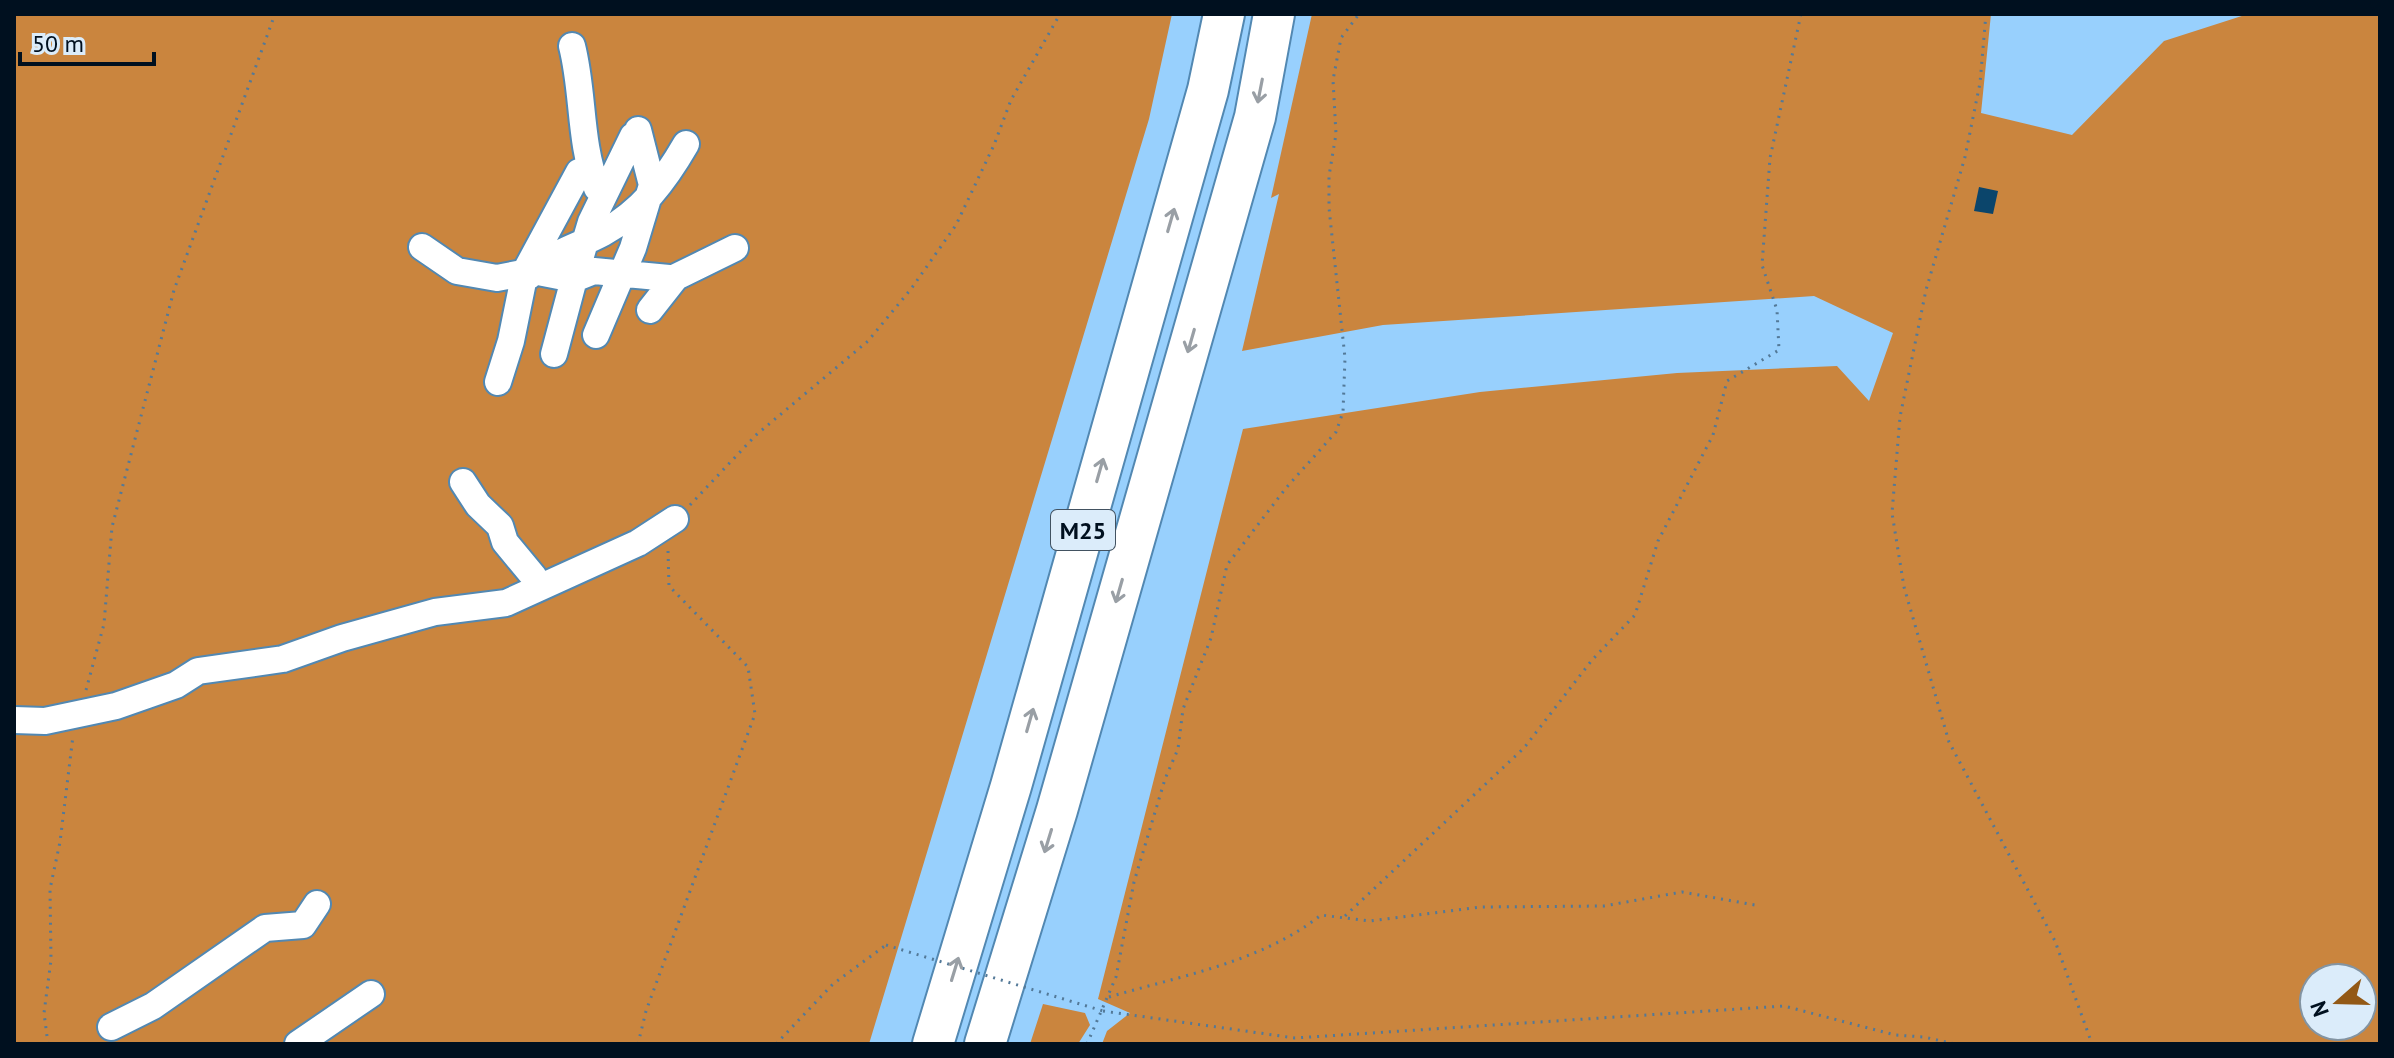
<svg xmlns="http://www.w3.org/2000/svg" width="2394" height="1058" viewBox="0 0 2394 1058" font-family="'PT Sans',sans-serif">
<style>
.green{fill:#ca853e;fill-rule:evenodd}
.building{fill:#0b456b}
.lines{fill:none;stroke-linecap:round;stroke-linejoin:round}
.minor-casing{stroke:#5288b2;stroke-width:30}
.highway-casing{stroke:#5288b2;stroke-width:44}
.path{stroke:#537998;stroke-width:3;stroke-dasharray:2 6;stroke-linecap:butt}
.minor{stroke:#fff;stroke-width:26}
.highway{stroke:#fff;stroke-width:40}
.path-bridge{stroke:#537998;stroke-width:3;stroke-dasharray:2 6;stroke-linecap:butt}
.oneway{stroke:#999fa5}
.labels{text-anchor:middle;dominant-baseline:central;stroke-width:8;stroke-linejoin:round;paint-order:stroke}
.shield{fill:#dbecfa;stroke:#425261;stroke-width:2}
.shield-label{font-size:24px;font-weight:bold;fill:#00101f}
</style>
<rect width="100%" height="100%" fill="#98d0fd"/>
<path class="green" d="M14,14H1172L1149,119L869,1044H14Z
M1312,14H1991L1981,113L2072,135L2164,41L2248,14H2380V1044H1102L1107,1031L1130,1013L1098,999L1243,429L1480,392L1677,373L1837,366L1869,401L1893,333L1814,296L1383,325L1242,351L1279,194L1271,198ZM2314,978H2362V1026H2314Z
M1043,1004L1085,1013L1090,1025L1078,1044H1030Z"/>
<path class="building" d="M1979,187L1998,191L1993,214L1974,211Z"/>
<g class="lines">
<g class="minor-casing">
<path id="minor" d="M572,46C584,93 579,142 597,188
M422,247L457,271L497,278L533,271L574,279L591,222L633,136
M529,276C551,252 575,248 603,233C642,211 664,182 686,144
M650,310L676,277L735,248
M596,335L633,248L652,185L638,130
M554,354L574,279L594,271L669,278
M498,382L511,341L525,272L579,172
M463,482L478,505L500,526L505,542L534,577
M14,720L45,721L116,706L176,685L198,671L283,659L342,638L435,612L506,603L638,543L675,519
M111,1027L153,1006L265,928L303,925L317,904
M298,1044L371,994"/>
</g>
<g class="highway-casing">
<path id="highway" d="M933,1044L1011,786L1208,90L1224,14
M985,1044L1057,810L1255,117L1274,14"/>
</g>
<path class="path" d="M1986,14L1980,83L1965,157L1926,290L1900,417L1892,513L1904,587L1949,742L2055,941L2092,1044
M690,505L756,435L868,341L911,289L956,225L994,145L1011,100L1060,14
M86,690L104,624L112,527L174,290L275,14
M1345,916L1524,748L1592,660L1635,615L1658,541L1713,435L1727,381L1779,350L1777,310L1762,265L1770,158L1801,14
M1109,997C1180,976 1262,962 1321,915L1369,921L1480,907L1604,906L1682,892L1755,905
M1103,1011L1295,1038L1784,1006L1895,1035L1924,1037L1955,1044
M48,1044L44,1013L51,960L50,889L60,842L73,736
M638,1044L646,1011L755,714L748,667L669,586L668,551
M776,1044L833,984L886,945
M1087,1044L1116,977L1134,882L1165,779L1178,749L1183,709L1211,638L1227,565L1286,488L1336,432L1343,412L1345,358L1329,208V176L1336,134L1333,80L1341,38L1359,14"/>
<use href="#minor" class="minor"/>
<use href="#highway" class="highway"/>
<path class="path-bridge" d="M886,945L1103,1011"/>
</g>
<defs><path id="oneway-shaft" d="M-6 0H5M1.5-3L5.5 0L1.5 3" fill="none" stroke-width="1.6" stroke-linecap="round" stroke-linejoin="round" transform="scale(2)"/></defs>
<g class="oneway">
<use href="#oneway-shaft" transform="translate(1260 91) rotate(101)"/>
<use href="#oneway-shaft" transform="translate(1171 220) rotate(-74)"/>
<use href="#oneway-shaft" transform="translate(1191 341) rotate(106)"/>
<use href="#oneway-shaft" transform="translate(1100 470) rotate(-74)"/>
<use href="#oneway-shaft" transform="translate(1119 591) rotate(106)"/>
<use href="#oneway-shaft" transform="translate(1030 720) rotate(-74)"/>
<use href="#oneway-shaft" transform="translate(1048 841) rotate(107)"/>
<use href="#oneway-shaft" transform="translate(955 969) rotate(-73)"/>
</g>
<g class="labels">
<rect class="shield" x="1051" y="510" width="64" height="40" rx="6"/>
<g class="shield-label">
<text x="1083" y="530">M25</text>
</g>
</g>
<rect width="2394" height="1058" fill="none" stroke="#00101f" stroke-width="32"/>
<g transform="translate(2338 1002) rotate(250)"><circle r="38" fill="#dbecfa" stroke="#8394a2" stroke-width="2"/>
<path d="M0-6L14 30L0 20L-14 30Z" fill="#935916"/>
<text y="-12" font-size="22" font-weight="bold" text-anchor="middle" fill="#00101f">N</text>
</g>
<path d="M20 52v12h134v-12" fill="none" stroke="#00101f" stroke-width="4"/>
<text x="32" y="52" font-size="24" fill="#00101f" stroke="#dbecfa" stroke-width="6" paint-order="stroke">50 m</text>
</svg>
